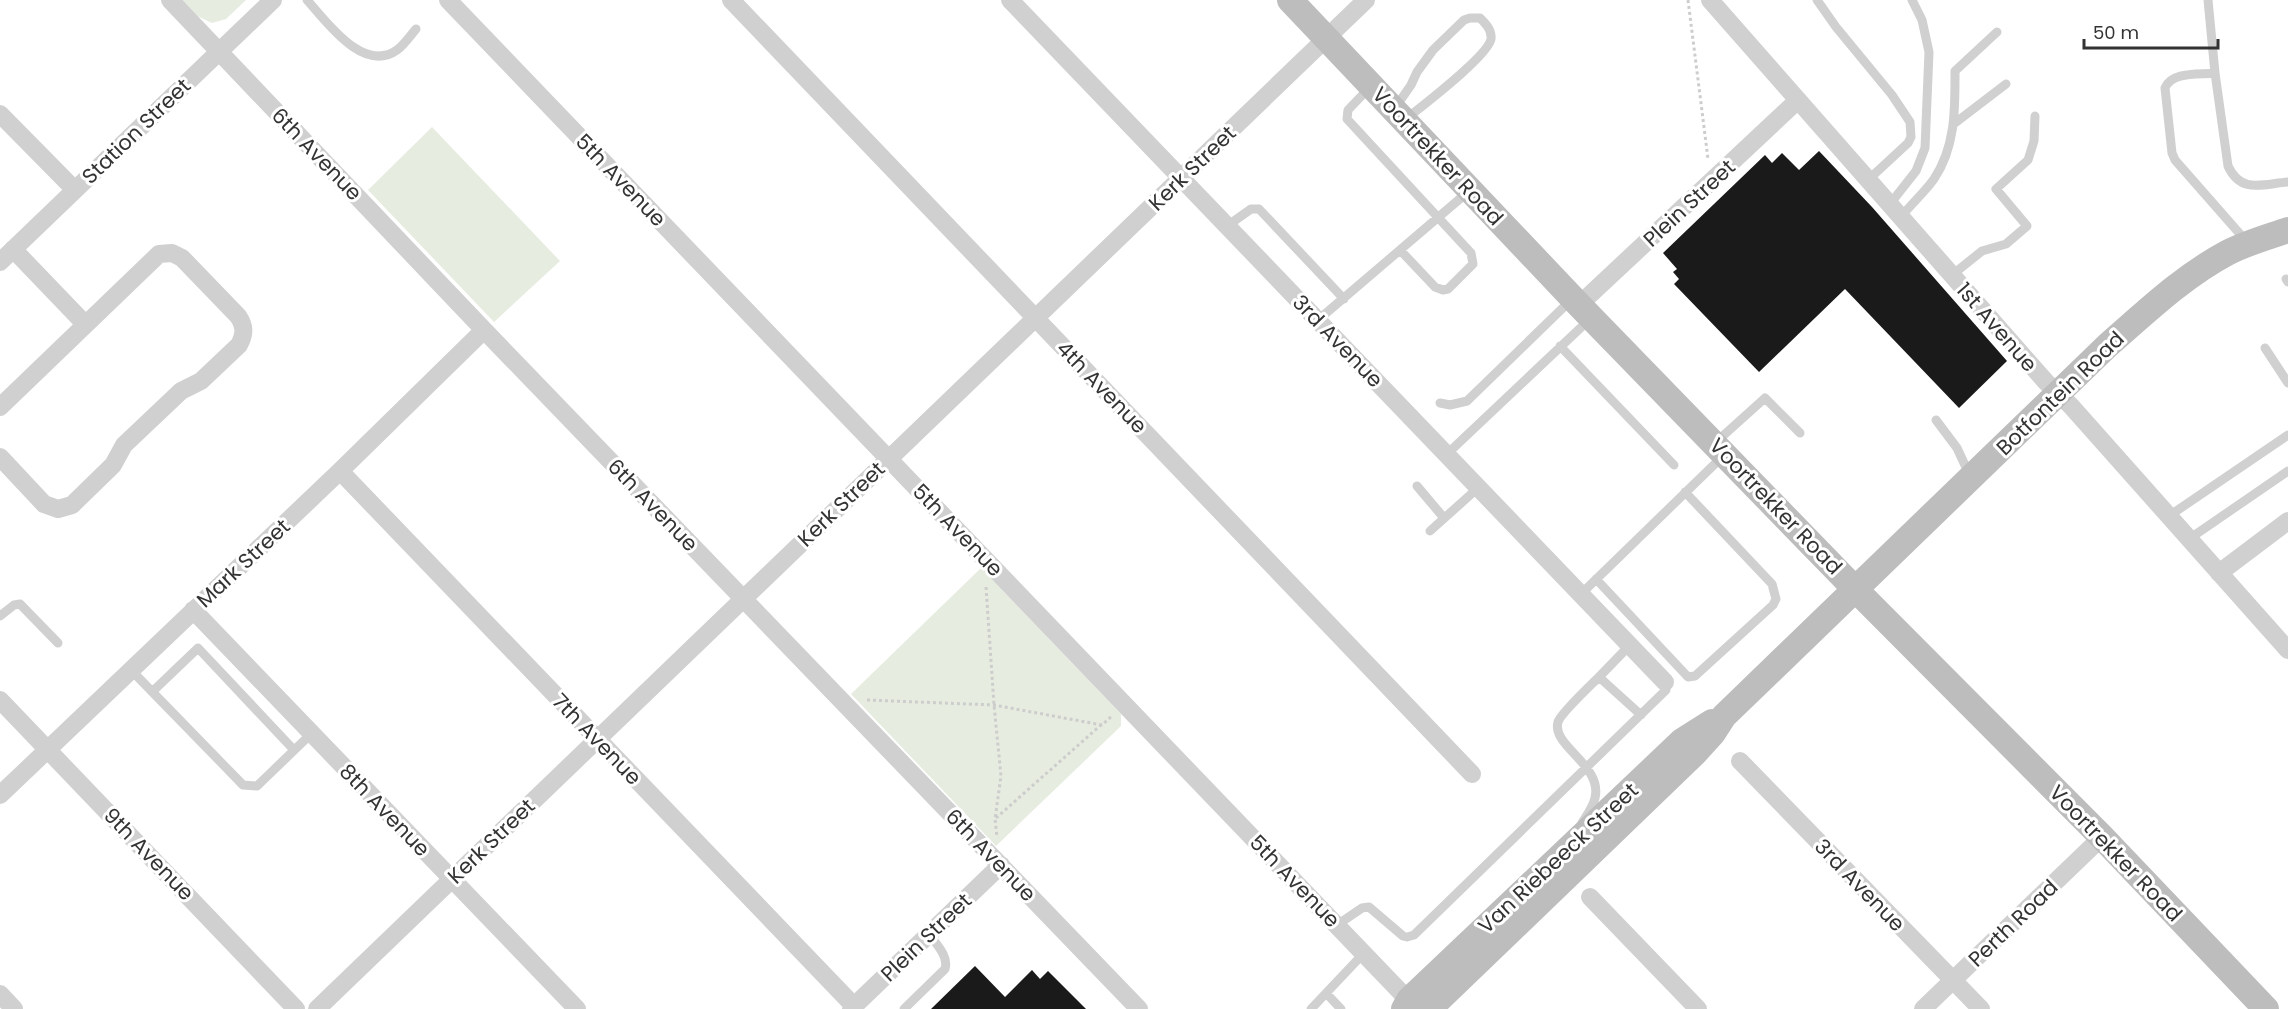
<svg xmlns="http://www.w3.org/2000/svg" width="2288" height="1009" viewBox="0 0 2288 1009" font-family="Poppins,sans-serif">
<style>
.green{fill:#e6ecdf}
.building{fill:#1a1a1a}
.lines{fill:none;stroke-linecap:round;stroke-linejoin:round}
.path{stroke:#cdcdcd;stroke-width:3;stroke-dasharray:3 3;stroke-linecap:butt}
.service{stroke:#d0d0d0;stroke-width:9}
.minor{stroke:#d0d0d0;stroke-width:18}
.secondary{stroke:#bdbdbd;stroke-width:26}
.labels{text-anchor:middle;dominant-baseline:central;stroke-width:6;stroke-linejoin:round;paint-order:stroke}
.street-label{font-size:21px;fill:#333;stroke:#fff}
</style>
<rect width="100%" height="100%" fill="#fff"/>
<path class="green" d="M181,0H246L226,19L212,23L195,15Z
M432,127L560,261L494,322L368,190Z
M981,568L1121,714V726L996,846L851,694Z"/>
<path class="building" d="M1819,151L1872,207L2007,361L1959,408L1845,289L1759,372L1674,284L1679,279L1673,272L1677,269L1663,253L1765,155L1772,163L1782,153L1799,170Z
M975,966L1005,997L1032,970L1040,979L1048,971L1086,1009H931Z"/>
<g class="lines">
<path class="path" d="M1688,0L1708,159
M986,587L994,705L1001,776L995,819L997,837
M867,700L994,705L1102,725L1113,715
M996,818L1101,725"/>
<path class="service" d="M307,0C326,21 363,74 397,50C404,45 410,36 416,29
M1817,0L1836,27L1892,95L1910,122L1911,137L1908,143L1868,180
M2208,0L2215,73
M1369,88L1348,110L1347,119L1471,253L1473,264L1448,289L1443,290L1435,287L1400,250
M1395,108L1411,85L1417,72L1433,50L1464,20L1470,18H1480C1486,24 1492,30 1491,39C1488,56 1422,106 1406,119
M1955,123L2006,84
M1890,204L1916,171L1925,148L1929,52L1922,20L1912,0
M1901,217C1911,204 1925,192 1934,179C1956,146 1955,108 1955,71L1997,32
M1227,226L1251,209H1259L1344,299
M2247,242L2175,160L2172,153L2165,88C2172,71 2199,75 2215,73L2228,166C2241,194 2262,184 2288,182
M1952,275L1982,251L2006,244L2027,226L1996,189L2028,160L2034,141L2035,116
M2286,279L2288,282
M1318,320L1469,191
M1560,346L1674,465
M2265,348L2288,383
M1440,403L1450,405L1467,401L1572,299
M1936,420L1957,448L1970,476
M1715,443L1765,398L1800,433
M1447,454L1591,318
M1417,486L1444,518
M2169,516L2288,435
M1430,531L1479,487
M2189,539L2288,471
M1596,579L1688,677L1695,676L1773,605L1776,599L1772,584L1685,492
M1581,594L1723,456
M0,616L14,605L20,604L58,643
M131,670L243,785L257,786L312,733
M1599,677L1630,645
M152,692L198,648L294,750
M1582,823C1587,815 1593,807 1595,798C1603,765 1551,746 1558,722C1561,713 1590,686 1599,677L1641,715
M1337,925L1362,908L1369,907L1403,936L1407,937L1414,935L1666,690L1665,682
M1326,993L1341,1009
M904,1009L945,969C949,956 936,944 929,934
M1311,1009L1364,953"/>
<path class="minor" d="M170,0L484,330L1139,1009
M448,0L1415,1007
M731,0L1472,774
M1010,0L1665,682
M1710,0L2046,382L2071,406L2288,650
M0,114L75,190
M13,249L85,324
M0,262L273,0
M1579,305L1798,100
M0,407L159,254L172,253L182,258L238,316C245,326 245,334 239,345L201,381L181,391L124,445L113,465L72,505L58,509L44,504L0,457
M340,471L854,1006
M2219,573L2288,521
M193,610L577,1009
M0,700L296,1009
M1740,761L1981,1009
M0,795L340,471L484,330
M1590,897L1698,1009
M0,994L14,1009
M317,1009L1366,0
M851,1009L1001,865
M1923,1009L2102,837"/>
<path class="secondary" d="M1290,0L1579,305L1856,590L2102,837L2266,1009
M1404,1009L1409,1000L1682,741L1712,722
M1429,1009L1694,754L1713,733L1724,716L2107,346C2145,313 2182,277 2227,253C2246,243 2268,237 2288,230"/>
</g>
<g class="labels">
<g class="street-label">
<text transform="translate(136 131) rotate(-44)">Station Street</text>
<text transform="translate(317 154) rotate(46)">6th Avenue</text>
<text transform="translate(1438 156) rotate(47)">Voortrekker Road</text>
<text transform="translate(1192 168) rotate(-44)">Kerk Street</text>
<text transform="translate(621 180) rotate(46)">5th Avenue</text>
<text transform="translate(1689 203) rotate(-43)">Plein Street</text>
<text transform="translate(1997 327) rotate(49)">1st Avenue</text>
<text transform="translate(1338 341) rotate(46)">3rd Avenue</text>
<text transform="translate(1102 387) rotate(46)">4th Avenue</text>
<text transform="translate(2060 393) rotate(-44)">Botfontein Road</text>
<text transform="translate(841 504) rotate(-44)">Kerk Street</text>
<text transform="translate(653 505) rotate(46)">6th Avenue</text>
<text transform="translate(1776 506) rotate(46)">Voortrekker Road</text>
<text transform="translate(958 530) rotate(46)">5th Avenue</text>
<text transform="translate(243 563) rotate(-43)">Mark Street</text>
<text transform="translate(597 739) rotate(46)">7th Avenue</text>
<text transform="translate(385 810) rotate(46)">8th Avenue</text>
<text transform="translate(491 841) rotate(-44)">Kerk Street</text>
<text transform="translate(2116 853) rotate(46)">Voortrekker Road</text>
<text transform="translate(149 854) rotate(46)">9th Avenue</text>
<text transform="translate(991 855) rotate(46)">6th Avenue</text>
<text transform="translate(1558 858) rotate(-43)">Van Riebeeck Street</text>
<text transform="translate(1295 881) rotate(46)">5th Avenue</text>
<text transform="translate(1860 885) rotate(46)">3rd Avenue</text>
<text transform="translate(2013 923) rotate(-44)">Perth Road</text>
<text transform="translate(926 937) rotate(-44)">Plein Street</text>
</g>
</g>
<path d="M2084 39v9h134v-9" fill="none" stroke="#333333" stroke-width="3"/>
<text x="2093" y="39" font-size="18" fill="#333333" stroke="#ffffff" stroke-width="4.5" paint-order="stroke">50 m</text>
</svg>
